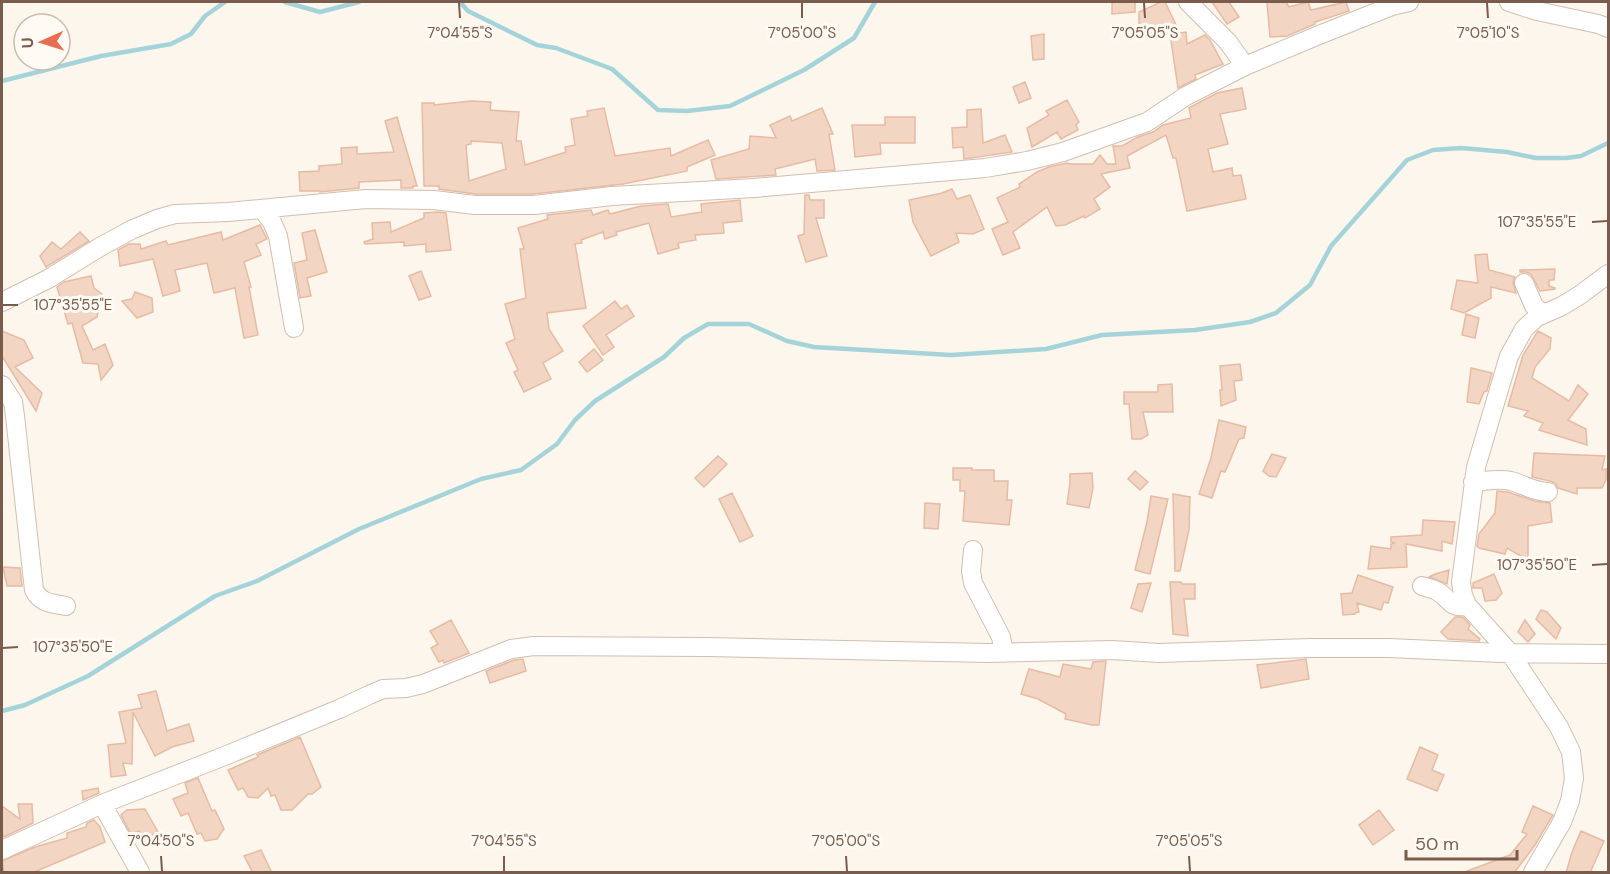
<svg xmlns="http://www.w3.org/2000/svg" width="1610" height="874" viewBox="0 0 1610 874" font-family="'DM Sans',sans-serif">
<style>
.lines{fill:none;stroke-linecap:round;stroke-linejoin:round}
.stream{stroke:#a5d3da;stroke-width:4.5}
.building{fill:#f3d5c3;stroke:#e6bba3;stroke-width:1.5;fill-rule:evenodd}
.minor-casing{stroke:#d1beb0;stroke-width:20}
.minor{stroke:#fff;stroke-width:18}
.ticks{fill:none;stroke:#7a5c4d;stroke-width:2}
.ticks-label{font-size:15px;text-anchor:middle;fill:#7a5c4d;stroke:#fffaf3;stroke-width:6;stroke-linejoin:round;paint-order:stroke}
</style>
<rect width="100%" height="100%" fill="#fdf6ec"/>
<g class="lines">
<path class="stream" d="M285,2L320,12L359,2
M460,2L468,11L537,45L556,48L612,69L658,110L687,111L730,106L804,70L854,38L875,2
M2,81L101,56L171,44L191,34L205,16L225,2
M2,711L25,705L88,676L215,596L257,581L359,529L481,479L521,470L557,444L575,420L595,401L664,357L684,338L708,324H749L787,341L814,347L951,355L1046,349L1102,335L1195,330L1250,322L1276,313L1310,285L1331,246L1407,160L1433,150L1461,148L1507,152L1536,158H1566L1581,156L1608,143"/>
</g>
<path class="building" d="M1112,2H1135V12L1112,14Z
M1161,2H1165L1180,33L1186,32L1187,44L1205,35L1210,40L1223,64L1195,75L1196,79L1178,88L1170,34L1152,35L1149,26H1139V12Z
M1212,2H1229L1239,17L1227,24Z
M1267,2H1286L1289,7L1308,2L1311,10L1346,2L1349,11L1315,22V24L1287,36L1270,37Z
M1044,34V59L1033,60L1031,36Z
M1025,82L1031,98L1019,103L1013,87Z
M1242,88L1246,109L1220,114L1228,144L1208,149L1213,172L1232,168L1233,176L1241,175L1246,199L1187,211L1176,158H1173L1166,135L1127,156L1130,168L1101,174L1110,187L1094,199L1100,209L1085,218L1084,216L1065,225L1056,226L1047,207L1013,232L1020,248L1003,255L992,229L1008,222L997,198L1020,187L1019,184L1037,172L1049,167L1067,163L1070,164H1093L1100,155L1107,164H1116L1113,146H1122L1138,137L1153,132L1163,125L1191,118L1189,108L1217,93Z
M1067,100L1079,122L1076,125L1078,130L1061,139L1057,132L1032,147L1027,128L1049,115L1046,111Z
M471,101L491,102L490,110L519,112L516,141H521L525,165L566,152L565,147L575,145L571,119L588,116L587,111L604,108L615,156L670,148L671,156L708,140L715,155L687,167V171L623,184L533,194H476L439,189V186H424L422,103H434V105ZM471,141L502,143L506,169L469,181L466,145L471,144Z
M822,108L833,134H829L835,170L817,171L815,159L775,169L776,175L716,179L711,160L749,149L750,136L776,138L770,125L790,116L792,121Z
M981,109L983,143L1005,135L1012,152L964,159L963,147L953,148L952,128L967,127V110Z
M397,117L417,186H413V188H401V180L359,182V188L320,192V191H300L299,172L319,171V166L342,164L341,148L357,147V154L394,152L385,121Z
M885,117H915V143H880L881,154L855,157L852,125H885Z
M952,189L957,199L970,195L984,229L973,234L956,233L959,242L931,256L913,222L909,200L942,193Z
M805,195H809L810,200H824V218H816L827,256L806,262L798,236L804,234Z
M740,200L742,221L723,223L724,233L695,235L696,240L678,243L679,248L658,254L649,223L616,232L617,235L605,239L603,232L581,240L582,243L575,244L586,308L547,313L549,329L563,351L543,363L551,379L524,392L514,372L518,370L506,343L515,339L505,304L526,298L520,249H524L518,228L548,219L547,215L591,210L593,215L608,210L610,214L641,206L668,204L671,217L702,212L701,204Z
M438,212L446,213L451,250L426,252V244L404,246V242L365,244L364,242L373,239L372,223L390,222L391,232L424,218V213Z
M260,225L267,239L256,244L261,255L244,262L251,287H249L258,335L244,338L235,288L214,293L207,263L175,270L180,291L163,296L153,259L120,266L118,250L129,244H140L141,249L166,241L168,245L221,232L223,240Z
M315,230L327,272L307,278L311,296L300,298L294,263L307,260L302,233Z
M80,232L89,241L46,267L40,256L52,242L61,249Z
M1487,254L1489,270L1515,277L1513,282L1516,293L1491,287V298L1464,313L1451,309L1457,280L1478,283L1475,255Z
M1555,269L1554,280H1549V286L1555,288V289L1540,291L1531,274L1526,272H1520V270Z
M421,271L431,296L419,300L409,276Z
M91,276L94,288L102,294L97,317L82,326L93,350L105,344L113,365L101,380L98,364L83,363L72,323L68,324L57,287L64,282Z
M135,292L152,298L153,312L137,318L122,301L132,299Z
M615,301L621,309L627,305L634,316L606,335L614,347L603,355L583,326Z
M1466,314L1479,318L1475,338L1462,335Z
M2,331L24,340L33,358L15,367L42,393L36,411L2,356Z
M1538,331L1551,338L1550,349L1535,367L1532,378L1569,401L1578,385L1588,394L1568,420L1586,429L1587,445L1539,430L1543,423L1524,416L1528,411L1508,406L1523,355Z
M594,349L603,360L587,372L579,362Z
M1240,364L1242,380L1234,381L1236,400L1221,406L1220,390H1222L1220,366Z
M1471,368L1492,373L1487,391L1484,392L1479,404L1467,402Z
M1172,384L1173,412H1143L1148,435L1141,439H1132L1129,404H1124V392H1158V385Z
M1219,420L1246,427L1244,438L1239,439L1225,472L1221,471L1212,498L1199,494L1211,458Z
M1534,453L1605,456L1602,470L1606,469V480L1602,488H1577V494L1558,488L1555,483L1550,481L1532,477Z
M1272,454L1286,458L1276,477L1269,476L1263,471Z
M718,456L727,464L704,487L695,478Z
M953,468H972V470H994V481H1008L1007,500H1012L1009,525L963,521L965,491H960V480H953Z
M1135,471L1148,482L1140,490L1128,479Z
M1092,473L1093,488L1089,508L1067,504L1070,483V474Z
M1497,491L1508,492L1535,501L1550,503L1552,522L1528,526V560L1507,548L1505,554L1479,548L1477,546L1479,534L1495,513Z
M732,493L753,536L740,542L719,499Z
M1173,494L1190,497L1189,530L1180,571H1175Z
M1151,496L1168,499L1150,574L1135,570L1147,522Z
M925,503L940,504L938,529L924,528Z
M1423,520L1455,522L1452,544L1442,541V551L1406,544L1407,567L1368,569L1371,546L1391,549V544L1395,543L1391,542V537L1422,535Z
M3,567L20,568L22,586H7Z
M1449,570L1447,584L1429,577L1435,574Z
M1494,574L1502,593L1496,600L1485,601L1482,588H1473V583Z
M1358,575L1393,587L1388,603L1384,602L1381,610L1357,603L1359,612L1355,613V614L1343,615L1341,594L1352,593Z
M1170,582H1181L1182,584H1195V599H1184L1188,636L1173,634Z
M1151,583L1142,612L1131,608L1138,584Z
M1541,610L1547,612L1561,628L1556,639L1536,619Z
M1455,617H1463L1470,625L1468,629L1480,639L1479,641L1448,639L1441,632Z
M451,620L469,653L444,663L443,660L439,662L431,648L438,644L430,631Z
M1525,620L1535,634L1528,642L1518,632Z
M523,659L526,671L490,683L486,671L514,660Z
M1306,659L1309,679L1261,688L1257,665Z
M1106,661L1099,725H1092L1065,719L1066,714L1038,699L1021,694L1029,669L1060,677L1063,664L1091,669L1093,662Z
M156,691L167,731L189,724L194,741L172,747L155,756L133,712L132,764L123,763L126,775L111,777L108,745L126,743L119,712L142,708L138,695Z
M300,737L321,787L312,794H308L292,810H281L275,795L271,796L268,788L258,798L248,797L243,788L238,790L228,770L258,757L257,755Z
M1420,747L1438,755L1432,770L1444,775L1437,791L1407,779Z
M198,778L212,811L215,810L224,829L217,839L205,841L201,833L197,834L188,813L181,816L173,799L188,793L185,783Z
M98,788L99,793L83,800L82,791Z
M18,804H32L33,823L4,837L2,832V806L20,819Z
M1533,806L1553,815L1535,845L1514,873H1467V871L1510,855L1527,834L1522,832Z
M145,809L158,832L144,839L139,831L131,834L121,815L127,810Z
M1379,810L1394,830L1373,845L1359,825Z
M94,820L100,827L105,842L32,873H4L2,861L35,847L67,838V833L86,827L87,823Z
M1581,831L1604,841L1590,873H1566L1572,852Z
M261,850L272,873H253L244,856Z"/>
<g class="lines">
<g class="minor-casing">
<path id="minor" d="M1188,2L1228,42L1245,66
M1509,2L1537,11L1598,24L1608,28
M262,209L272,222L278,236L294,328
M1524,283L1534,306L1543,314
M2,302L48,279L100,247L131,230L157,219L175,214L228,212L366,199L434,200L475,205H534L612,196L754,188L985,168L1027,161L1063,152L1147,122L1186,96L1245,66L1319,35L1392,6L1409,2
M2,385L13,402L15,416L34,590C41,604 52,603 66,606
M1473,482C1486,481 1499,478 1511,481C1525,485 1532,491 1548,492
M973,550L971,571L973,583L1001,637L1004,653
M1422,586C1427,588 1432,588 1437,591C1450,598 1450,610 1467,605
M102,804L140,872
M2,850L102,804L227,755L339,709L369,695L383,689L406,688L423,684L511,649L534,646L708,647L988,653L1112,650L1159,653L1311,648H1389L1500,653L1608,654
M1533,872L1562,822L1570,801L1574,778L1571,752L1559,727L1510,653L1467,605L1463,595L1461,582L1476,467L1509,356L1524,329L1537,317L1562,306L1580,295L1608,274"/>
</g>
<use href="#minor" class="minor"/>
</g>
<path class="ticks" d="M459,3L460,18M802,3V18M1144,3L1145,18M1487,3L1488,18M1592,222L1607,221M3,305H18M1592,565L1607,564M3,648L18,647M161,856L162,871M504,856V871M846,856L847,871M1189,856L1190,871"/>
<g class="ticks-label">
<text x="460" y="38">7°04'55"S</text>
<text x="802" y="38">7°05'00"S</text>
<text x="1145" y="38">7°05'05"S</text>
<text x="1488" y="38">7°05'10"S</text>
<text x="1537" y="227">107°35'55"E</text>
<text x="73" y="310">107°35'55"E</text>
<text x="1537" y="570">107°35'50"E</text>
<text x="73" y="652">107°35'50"E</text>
<text x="161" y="846">7°04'50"S</text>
<text x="504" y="846">7°04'55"S</text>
<text x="846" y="846">7°05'00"S</text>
<text x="1189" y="846">7°05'05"S</text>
</g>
<rect width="1610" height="874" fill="none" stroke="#7a5c4d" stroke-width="6"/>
<g transform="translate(42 42) rotate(267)"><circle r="28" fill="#fffaf3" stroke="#cabbb1" stroke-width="1.5"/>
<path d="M0-4.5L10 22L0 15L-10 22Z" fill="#e76f51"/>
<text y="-9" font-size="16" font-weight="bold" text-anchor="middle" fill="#7a5c4d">U</text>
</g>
<path d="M1406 850v9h111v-9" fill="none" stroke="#7a5c4d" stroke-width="3"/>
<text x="1415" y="850" font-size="18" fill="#7a5c4d" stroke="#fffaf3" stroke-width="4.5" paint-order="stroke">50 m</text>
</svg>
